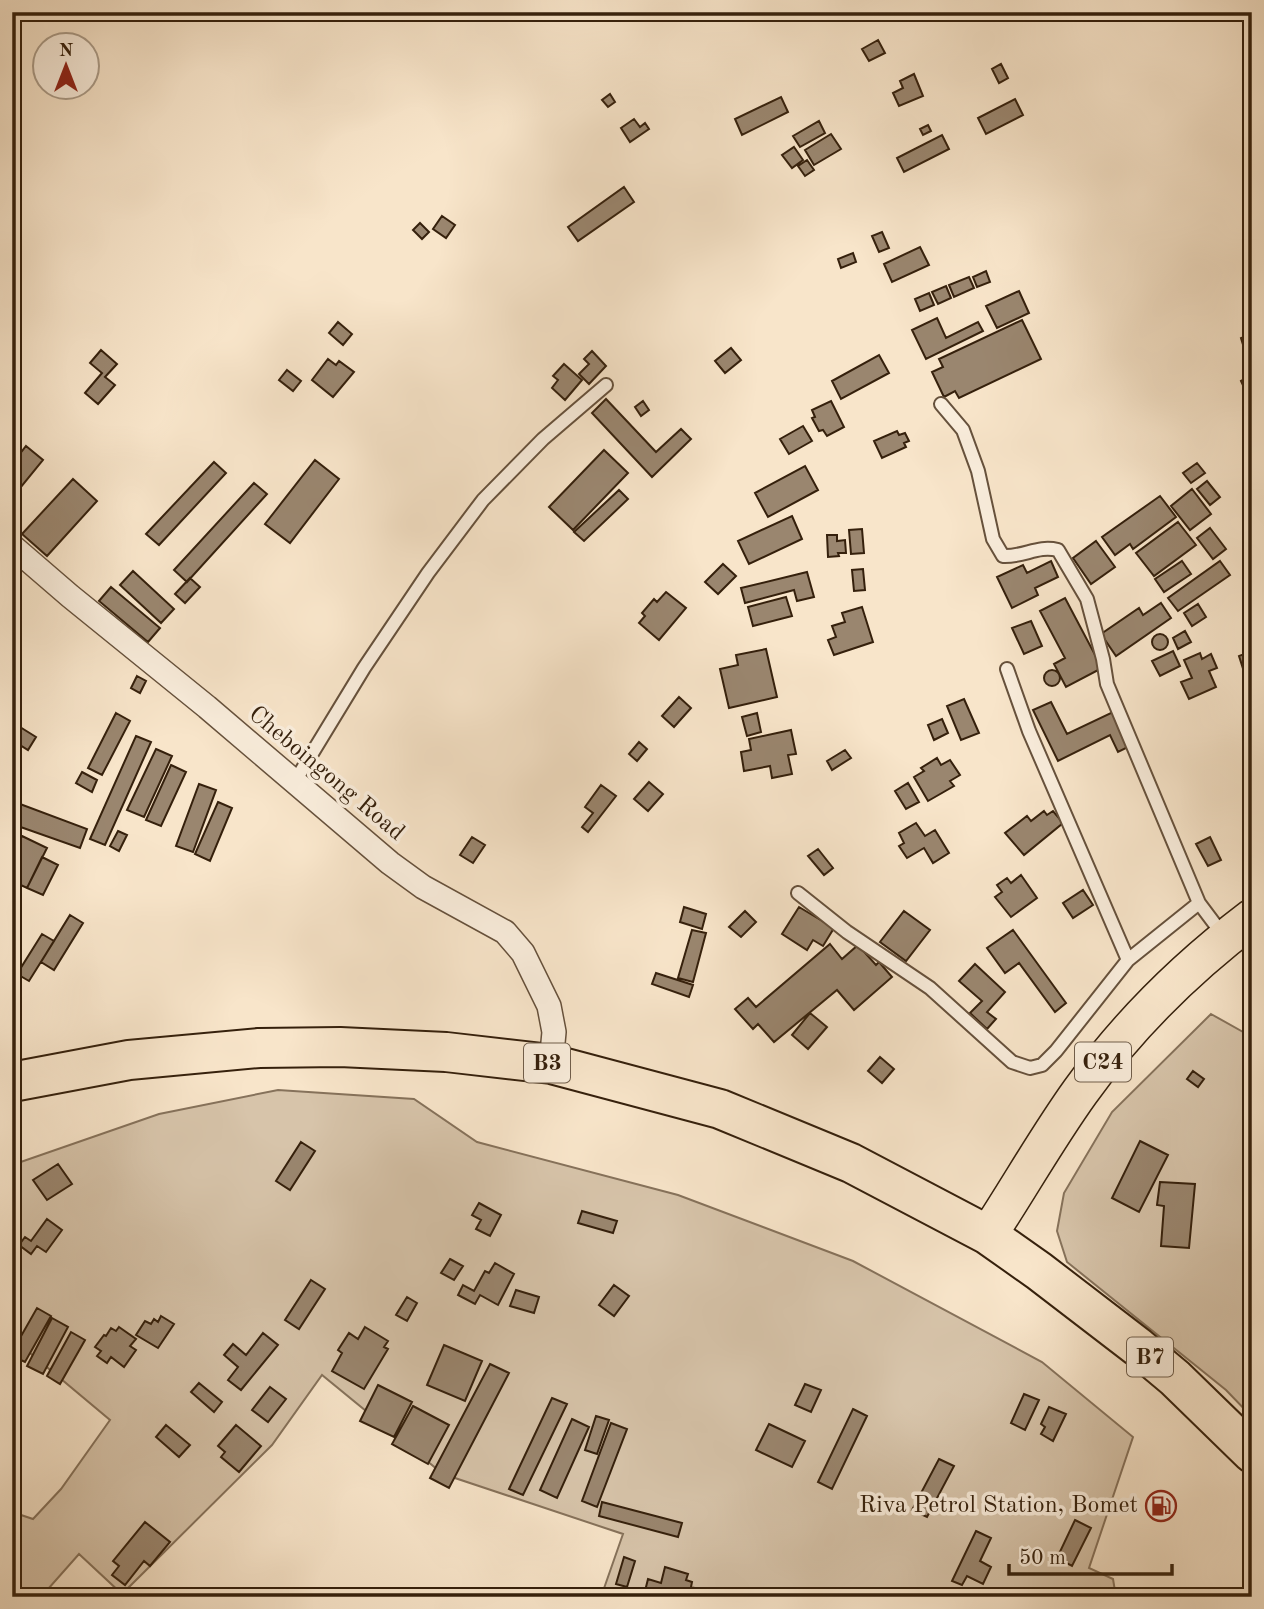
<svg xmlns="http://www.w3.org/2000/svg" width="1264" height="1609" viewBox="0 0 1264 1609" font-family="'Old Standard TT',serif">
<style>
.green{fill:#d7c4aa;stroke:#86725b;stroke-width:2}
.building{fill:#9a866f;stroke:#35200c;stroke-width:2}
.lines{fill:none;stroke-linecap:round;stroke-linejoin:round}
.service-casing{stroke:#66513c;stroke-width:16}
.minor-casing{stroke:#66513c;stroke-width:26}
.primary-casing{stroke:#35200c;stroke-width:40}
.trunk-casing{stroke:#35200c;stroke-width:42}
.service{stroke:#faeedd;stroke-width:12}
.minor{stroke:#faeedd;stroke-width:23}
.primary{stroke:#f8e5ca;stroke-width:37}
.trunk{stroke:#f8e5ca;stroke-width:38}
.labels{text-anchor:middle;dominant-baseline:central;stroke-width:7;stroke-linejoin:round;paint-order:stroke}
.shield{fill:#faeedd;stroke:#705e4b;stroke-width:2}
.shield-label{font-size:23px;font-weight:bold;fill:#35200c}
.street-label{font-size:24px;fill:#35200c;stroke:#faeedd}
.poi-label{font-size:24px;fill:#35200c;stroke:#faeedd;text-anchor:end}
</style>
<rect width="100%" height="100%" fill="#f8e5ca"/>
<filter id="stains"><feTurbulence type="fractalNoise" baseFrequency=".00286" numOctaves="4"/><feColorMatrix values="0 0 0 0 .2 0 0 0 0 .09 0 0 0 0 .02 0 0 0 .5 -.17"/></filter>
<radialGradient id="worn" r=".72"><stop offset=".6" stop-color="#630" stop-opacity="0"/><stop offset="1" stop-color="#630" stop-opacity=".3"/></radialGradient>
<path class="green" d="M1211,1014L1252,1037V1417L1226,1390L1067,1262L1057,1231L1064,1193L1112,1112Z
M278,1090L414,1099L477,1142L678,1195L853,1261L1042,1362L1133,1437L1089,1568L1113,1579L1116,1597H968L926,1590L923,1597H601L623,1534L443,1474L322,1375L272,1445L122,1594L79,1554L41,1597H12V1512L33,1519L61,1489L110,1420L18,1343L12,1351V1165L159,1114Z"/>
<path class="building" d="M878,40L885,53L869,61L862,49Z
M1001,64L1008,78L999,83L992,69Z
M914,74L923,96L899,106L893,93L903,88L900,81Z
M610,94L615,102L608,107L602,100Z
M781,97L788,112L742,135L735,119Z
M1015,99L1023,115L986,134L978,118Z
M634,119L640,127L645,123L649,129L630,142L621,128Z
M819,121L825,133L800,147L793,136Z
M928,125L931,131L923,135L920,129Z
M831,134L841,149L814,165L805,150Z
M942,135L949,149L904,172L897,158Z
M794,147L803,160L792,168L782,155Z
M807,160L814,170L805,176L798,166Z
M624,187L634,202L578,241L568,227Z
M442,216L455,225L446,238L433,229Z
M420,223L429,232L422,239L413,230Z
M882,232L889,248L879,252L872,236Z
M920,247L929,265L892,282L884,264Z
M853,253L856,262L841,268L838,259Z
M986,271L990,282L977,287L973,277Z
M969,277L974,288L954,297L949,285Z
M946,286L951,298L938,304L932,292Z
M1019,291L1029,313L997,328L986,306Z
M929,293L934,305L920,311L915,299Z
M937,318L946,338L978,322L983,331L926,359L912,330Z
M1022,320L1041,359L959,398L955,391L944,397L932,372L943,367L939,359Z
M338,322L352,334L343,345L329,333Z
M1252,334V345L1244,348L1241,338Z
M731,348L741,360L725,373L715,361Z
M101,350L117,364L105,377L115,385L98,404L85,393L102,373L90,363Z
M592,351L606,366L589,384L579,374L589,364L584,359Z
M879,355L889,373L841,399L832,381Z
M328,359L336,365L339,361L354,372L333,397L312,380Z
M564,364L582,380L565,400L552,388L558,380L553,376Z
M287,370L301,381L293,391L279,380Z
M1252,375V392L1247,394L1241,381Z
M606,399L656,452L681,429L691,439L652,477L592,413Z
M643,401L649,410L641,416L635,407Z
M831,401L844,427L827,436L823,430L819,431L812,418L815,417L812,410Z
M803,426L812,441L789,454L780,439Z
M897,431L899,435L905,433L909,441L904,443L906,447L882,458L874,441Z
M26,446L43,460L12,498V464Z
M604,450L628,473L573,530L549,507Z
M315,460L339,479L290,543L265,524Z
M214,462L226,473L159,545L146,534Z
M1197,463L1205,473L1191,483L1183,473Z
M805,466L818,490L768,517L755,493Z
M73,479L97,501L47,556L22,534Z
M1207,481L1220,497L1210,505L1197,489Z
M254,483L267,494L187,582L174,570Z
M1192,489L1211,514L1190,530L1171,506Z
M619,490L628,499L584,541L574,532Z
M1160,496L1176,517L1133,549L1130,544L1115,555L1102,537Z
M792,516L802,539L749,564L738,541Z
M1178,522L1196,545L1154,576L1136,553Z
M1210,528L1226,549L1213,559L1197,538Z
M862,529L864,553L851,554L849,530Z
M1252,534V547H1250L1245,536Z
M827,535H837V541L845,540L846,553H838L839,556L828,557Z
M1096,541L1115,567L1091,584L1073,558Z
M1051,561L1058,577L1035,588L1038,595L1012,608L997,577L1023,565L1027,573Z
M1182,561L1191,574L1164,592L1155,579Z
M1220,561L1230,575L1178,611L1168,598Z
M723,564L736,576L718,594L705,582Z
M863,569L865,590L854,591L852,570Z
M133,571L174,609L161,623L120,585Z
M807,572L814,597L797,601L794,590L745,603L741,588Z
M190,578L200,587L185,603L175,594Z
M111,587L160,628L148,642L99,601Z
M666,592L686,608L659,640L639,623L645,616L642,613L654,599L657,602Z
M786,597L792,616L753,626L748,607Z
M1065,598L1102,668L1066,687L1054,664L1065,658L1040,611Z
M1161,603L1171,618L1116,656L1101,634L1139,608L1143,615Z
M1198,604L1206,617L1192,626L1184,613Z
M862,607L873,642L834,655L828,640L836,637L832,626L845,622L842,613Z
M1031,621L1042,646L1024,654L1012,628Z
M1185,631L1191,642L1178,649L1173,638Z
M1152 642a8 8 0 1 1 16 0a8 8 0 1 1-16 0Z
M766,649L777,697L729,708L720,669L738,665L736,655Z
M1173,651L1180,666L1160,676L1152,661Z
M1252,651V676L1246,678L1239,656Z
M1200,653L1202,659L1211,654L1217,668L1209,671L1216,687L1189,699L1181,682L1192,678L1184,660Z
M1044 678a8 8 0 1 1 16 0a8 8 0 1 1-16 0Z
M137,676L146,681L140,693L131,688Z
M679,697L691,708L674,727L662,716Z
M964,699L979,733L961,740L947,706Z
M1051,702L1067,734L1113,712L1130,746L1118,752L1110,735L1058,761L1033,710Z
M116,713L130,721L102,775L88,768Z
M757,713L761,732L747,736L742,717Z
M942,719L948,733L934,740L928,725Z
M12,722L36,737L28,750L12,740Z
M791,730L796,754L788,755L792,774L772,778L770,766L744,771L741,752L751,750L749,739Z
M136,736L151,742L105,845L90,839Z
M639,742L647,749L637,761L629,754Z
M156,749L172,756L144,817L127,810Z
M845,750L851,758L832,770L827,761Z
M937,758L941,765L950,760L960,775L950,781L954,786L928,801L914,777L924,771L921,768Z
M171,765L186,772L161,826L146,820Z
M82,772L97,780L92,792L76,783Z
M649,782L663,794L648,811L634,799Z
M908,783L919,802L906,809L895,791Z
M199,784L216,790L193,852L176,846Z
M601,785L616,796L588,832L582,827L593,813L585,807Z
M12,801L87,829L80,848L12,824Z
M218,802L232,808L210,861L195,854Z
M1044,811L1047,815L1053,811L1063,823L1024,855L1005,833L1027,816L1031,821Z
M916,823L925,836L935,830L949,853L933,863L924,848L907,858L899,846L904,843L899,833Z
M118,831L127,835L119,851L110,846Z
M22,836L47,848L27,888L12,881V856Z
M472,837L485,845L473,863L460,855Z
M1210,837L1221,860L1208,866L1196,844Z
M818,849L833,868L824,875L808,856Z
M42,857L58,865L43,895L27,888Z
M1021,875L1037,898L1011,917L995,897L1002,892L997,885L1007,878L1011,883Z
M1083,890L1093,905L1073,918L1063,903Z
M684,907L706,914L702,929L680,922Z
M799,907L834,928L823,946L813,940L807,950L782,934Z
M745,911L756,922L741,937L729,927Z
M904,911L930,930L906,961L880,942Z
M70,915L83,923L54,970L41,962Z
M692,930L706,933L693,982L678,978Z
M1013,930L1066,1003L1055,1012L1019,963L1005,973L987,948Z
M42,934L54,941L29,981L17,974Z
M830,944L842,959L858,945L876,965L879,962L892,977L854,1010L837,990L774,1042L758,1024L753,1029L735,1009L748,998L756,1007Z
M975,964L1005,992L987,1012L996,1019L987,1029L970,1013L982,1001L959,981Z
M656,973L693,985L689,997L652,984Z
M810,1013L827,1027L808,1049L792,1035Z
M880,1057L894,1069L882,1083L868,1071Z
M1193,1071L1204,1079L1198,1087L1187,1079Z
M1140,1141L1168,1155L1139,1212L1112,1198Z
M301,1142L315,1151L290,1190L276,1181Z
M58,1164L72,1184L47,1200L33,1180Z
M1160,1182L1195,1184L1189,1248L1161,1246L1164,1206L1157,1205Z
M479,1203L501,1215L490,1236L476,1229L481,1220L472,1215Z
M582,1211L617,1221L613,1233L578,1223Z
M47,1219L62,1230L46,1252L37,1246L31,1254L19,1245L25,1237L31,1241Z
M450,1259L463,1266L454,1280L441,1273Z
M495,1263L514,1274L498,1305L480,1295L475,1304L458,1295L463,1285L474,1291L485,1271L489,1273Z
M311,1280L325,1289L299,1329L285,1320Z
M614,1285L629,1296L614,1316L599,1305Z
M516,1290L539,1297L534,1313L510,1306Z
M407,1297L417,1303L407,1321L396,1315Z
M37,1308L51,1316L25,1362L12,1356V1352Z
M161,1316L174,1324L158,1348L136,1335L145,1321L151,1324L154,1319L158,1322Z
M52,1318L68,1327L43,1374L27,1366Z
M119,1327L136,1339L130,1346L136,1350L124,1367L111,1357L107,1363L97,1356L101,1351L95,1347L104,1335L106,1336L111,1328L116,1331Z
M365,1327L388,1341L384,1347L388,1349L364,1389L332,1371L342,1353L338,1350L349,1333L358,1339Z
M71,1332L85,1340L60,1384L47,1376Z
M263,1333L278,1345L241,1390L228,1380L238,1367L224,1355L233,1344L246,1355Z
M444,1345L482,1361L465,1401L427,1385Z
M490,1364L509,1373L449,1488L430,1478Z
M199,1383L222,1402L214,1412L191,1392Z
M805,1384L821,1390L811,1412L795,1405Z
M378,1385L412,1402L394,1437L360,1421Z
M270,1387L286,1399L268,1422L252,1410Z
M1024,1394L1039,1400L1025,1430L1011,1423Z
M552,1398L567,1404L523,1495L509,1489Z
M413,1406L449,1425L428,1464L392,1444Z
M1049,1407L1066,1414L1053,1441L1041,1434L1045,1427L1041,1424Z
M853,1409L867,1416L832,1489L818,1482Z
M596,1416L609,1420L597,1454L585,1450Z
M572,1419L589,1427L557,1498L540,1490Z
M611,1423L627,1429L597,1507L582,1501Z
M769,1424L805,1441L792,1467L756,1450Z
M166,1425L190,1445L179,1457L156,1437Z
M236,1425L261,1446L239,1472L221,1457L225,1452L218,1446Z
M939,1459L954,1466L927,1517L912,1510Z
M602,1502L682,1523L678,1537L599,1516Z
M1075,1520L1091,1528L1072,1566L1057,1558Z
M145,1522L170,1542L150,1566L144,1561L125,1585L112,1575L119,1566L113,1561Z
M976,1531L991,1538L980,1561L991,1567L983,1584L967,1576L962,1585L952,1581Z
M624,1557L635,1561L627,1587L616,1584Z
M665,1567L688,1574L686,1580L692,1582L691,1587L698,1589L696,1597L644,1595L648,1579L661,1583Z"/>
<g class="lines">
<g class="service-casing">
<path id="service" d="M941,404L963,430L978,471L993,539L1003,556C1025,557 1037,545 1058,550L1087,599L1103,659L1107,684L1199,903L1223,935
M1007,669L1029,731L1128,960
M294,783L364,668L428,573L483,500L543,439L606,385
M798,893L847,932L930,988L1012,1062L1030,1068L1042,1065L1056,1051L1128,960L1199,903"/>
</g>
<g class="minor-casing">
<path id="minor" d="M12,546L70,596L207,707L390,863L423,887L505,932L523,953L549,1006L554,1032L551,1064"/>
</g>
<g class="primary-casing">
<path id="primary" d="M988,1235C1019,1188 1047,1138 1080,1092C1128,1025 1186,968 1252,918"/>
</g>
<g class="trunk-casing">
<path id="trunk" d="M12,1082L129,1060L259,1048L340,1047L446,1052L551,1064L720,1109L851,1163L988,1235L1039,1271L1138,1347L1175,1378L1252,1453"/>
</g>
<use href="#service" class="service"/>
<use href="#minor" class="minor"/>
<use href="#primary" class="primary"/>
<use href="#trunk" class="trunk"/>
</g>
<defs>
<g id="fuel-ring" transform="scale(1.575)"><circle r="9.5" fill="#faeedd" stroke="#8f2418" stroke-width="1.5"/><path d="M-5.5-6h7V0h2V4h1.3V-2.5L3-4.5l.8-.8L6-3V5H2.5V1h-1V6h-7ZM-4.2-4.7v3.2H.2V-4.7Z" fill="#8f2418"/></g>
</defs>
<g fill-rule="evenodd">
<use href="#fuel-ring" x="1161" y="1506"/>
</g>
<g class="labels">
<g class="shield">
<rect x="1075" y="1042.5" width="56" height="39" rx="5"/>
<rect x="524" y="1043.5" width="46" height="39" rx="5"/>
<rect x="1127" y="1337.5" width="46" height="39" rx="5"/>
</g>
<g class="shield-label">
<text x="1103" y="1062">C24</text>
<text x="547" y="1063">B3</text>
<text x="1150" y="1357">B7</text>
</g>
<g class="street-label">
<text transform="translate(326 774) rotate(40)">Cheboingong Road</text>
</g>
<g class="poi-label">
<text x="1138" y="1506">Riva Petrol Station, Bomet</text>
</g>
</g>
<rect width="1264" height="1609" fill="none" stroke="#f8e5ca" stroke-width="42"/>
<rect x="14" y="14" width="1236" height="1581" fill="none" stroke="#35200c" stroke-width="3.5"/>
<rect x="21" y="21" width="1222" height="1567" fill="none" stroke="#35200c" stroke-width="2"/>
<g transform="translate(66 66)"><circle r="33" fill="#faeedd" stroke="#ab9c89" stroke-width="2"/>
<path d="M0-5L12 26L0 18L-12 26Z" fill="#8f2418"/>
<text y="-10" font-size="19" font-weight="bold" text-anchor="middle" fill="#35200c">N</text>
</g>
<path d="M1009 1564v10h163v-10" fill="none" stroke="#35200c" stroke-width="3.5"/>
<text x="1019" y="1564" font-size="21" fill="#35200c" stroke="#faeedd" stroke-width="5" paint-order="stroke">50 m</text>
<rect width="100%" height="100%" filter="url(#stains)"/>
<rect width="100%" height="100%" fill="url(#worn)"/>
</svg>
